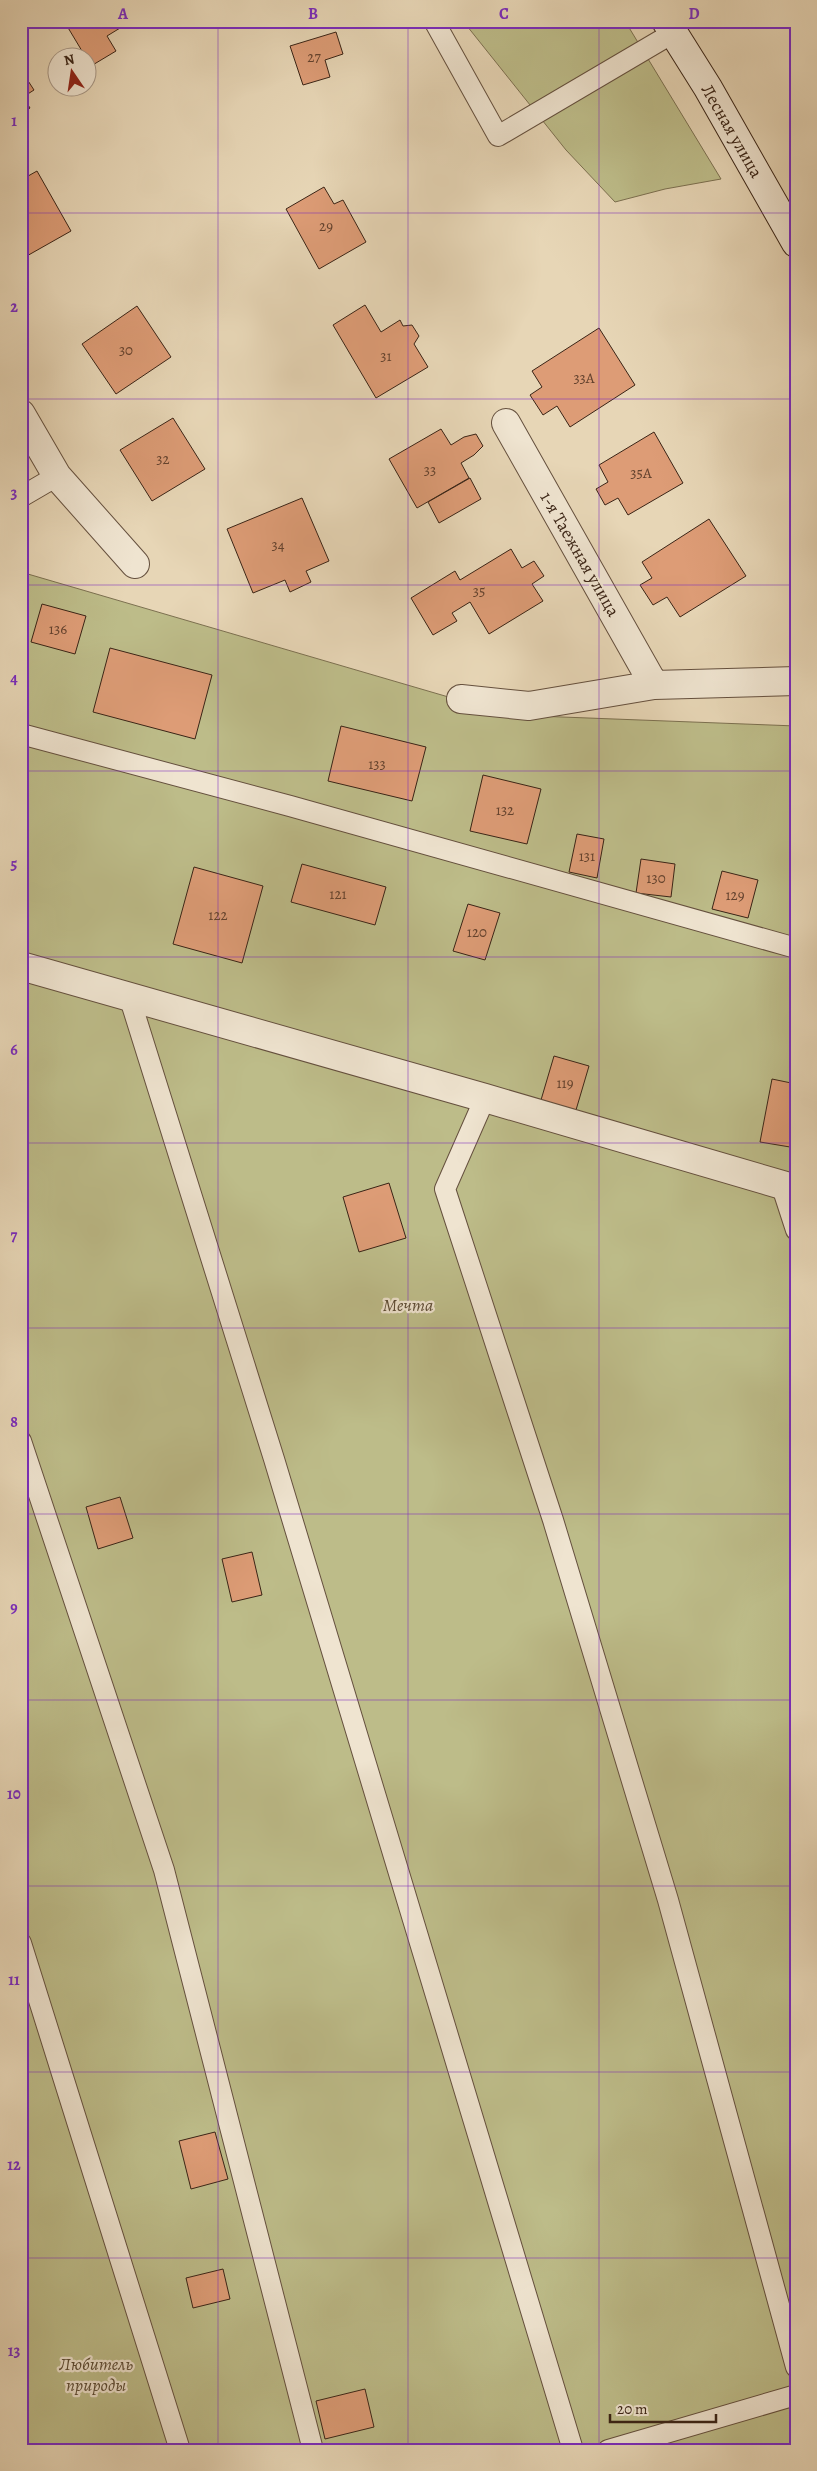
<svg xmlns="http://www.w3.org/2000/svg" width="817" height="2471" viewBox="0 0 817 2471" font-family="Alegreya,serif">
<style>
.green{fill:#bdbc89;stroke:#7c7050}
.building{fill:#dd9c76;stroke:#3a2416}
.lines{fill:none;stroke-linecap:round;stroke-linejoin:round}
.lane-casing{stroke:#65503e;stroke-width:22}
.street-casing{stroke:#65503e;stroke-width:30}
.secondary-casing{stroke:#3a2416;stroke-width:30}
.lane{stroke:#efe4d0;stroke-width:20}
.street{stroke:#efe4d0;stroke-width:28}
.secondary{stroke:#efe4d0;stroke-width:28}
.grid{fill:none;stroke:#7b2cbf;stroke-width:1;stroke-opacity:0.55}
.labels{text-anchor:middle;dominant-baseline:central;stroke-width:4.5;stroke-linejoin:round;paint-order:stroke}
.number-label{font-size:15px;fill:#63422e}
.street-label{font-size:18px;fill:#3a2416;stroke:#efe4d0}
.park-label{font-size:18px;font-style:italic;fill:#5b4a33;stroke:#efe4d0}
.neatline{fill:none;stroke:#7b2cbf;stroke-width:2}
.grid-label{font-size:16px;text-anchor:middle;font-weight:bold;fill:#7b2cbf}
</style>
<rect width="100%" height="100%" fill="#e7d6b6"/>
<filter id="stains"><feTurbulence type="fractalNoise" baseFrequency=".004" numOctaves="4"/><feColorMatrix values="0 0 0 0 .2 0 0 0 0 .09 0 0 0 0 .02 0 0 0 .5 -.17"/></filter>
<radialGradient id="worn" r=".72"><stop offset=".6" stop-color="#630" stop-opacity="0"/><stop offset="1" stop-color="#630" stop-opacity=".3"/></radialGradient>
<path class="green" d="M463,21H625L721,179L665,189L615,202L566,150Z
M21,572L510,715L796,726V2450H21Z"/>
<path class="building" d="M64,21H122L125,25L107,36L116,51L91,66Z
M336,32L343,54L325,60L330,77L303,85L290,46Z
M21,70L34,90L23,97L30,108L21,114Z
M37,171L71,231L25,257L21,250V180Z
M324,187L334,204L343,200L366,242L319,269L286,209Z
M365,305L381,332L400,320L403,326L412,325L419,336L414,344L428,367L376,398L333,325Z
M137,306L171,357L116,394L82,344Z
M599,328L635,385L570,427L557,406L543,415L530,395L542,387L532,371Z
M173,418L205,469L152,501L120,450Z
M441,429L451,445L464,437L476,434L483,446L474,455L461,463L469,478L417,508L389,459Z
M654,432L683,483L628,515L618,498L605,505L596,489L608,482L599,465Z
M470,478L481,499L439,523L428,502Z
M302,498L329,561L306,571L311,582L290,592L285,580L253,593L227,529Z
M709,519L746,576L680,617L667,597L653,605L640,585L652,578L642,562Z
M511,549L522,568L534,561L544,576L532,584L543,601L489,634L470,602L452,613L457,621L433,635L411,598L455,571L460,580Z
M42,604L86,616L75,654L31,642Z
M110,648L212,675L195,739L93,712Z
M341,726L426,747L412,801L328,781Z
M483,775L541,789L527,844L470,831Z
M577,834L604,839L597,878L569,872Z
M641,859L675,864L671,897L636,893Z
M302,864L386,887L375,925L291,902Z
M194,867L263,886L242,963L173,944Z
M722,871L758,880L748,918L712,909Z
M468,904L500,913L485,960L453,951Z
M554,1056L589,1066L576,1110L541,1100Z
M772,1079L796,1084V1148L760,1142Z
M389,1183L406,1238L359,1252L343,1197Z
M120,1497L133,1538L98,1549L86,1507Z
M252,1552L262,1595L232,1602L222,1559Z
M215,2132L228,2179L191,2189L179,2141Z
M223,2269L230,2299L193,2308L186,2278Z
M365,2389L374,2427L325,2439L316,2401Z"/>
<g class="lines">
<g class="lane-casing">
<path id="lane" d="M434,21L498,136L673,33
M21,497L57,476
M21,734L290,806L796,948
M129,996L274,1459L573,2450
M485,1098L445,1189L553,1520L668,1900L796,2367
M781,1184L796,1230
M21,1441L164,1870L313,2450
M21,1943L180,2450
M608,2450L796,2395"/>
</g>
<g class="street-casing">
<path id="street" d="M21,414L57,476L135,564
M506,423L654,685
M461,699L529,706L654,685L796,681
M21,966L485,1098L796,1189"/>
</g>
<g class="secondary-casing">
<path id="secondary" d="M666,21L708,88L796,243"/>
</g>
<use href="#lane" class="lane"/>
<use href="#street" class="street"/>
<use href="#secondary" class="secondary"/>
</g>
<path class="grid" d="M218,21V2450M408,21V2450M599,21V2450M21,213H796M21,399H796M21,585H796M21,771H796M21,957H796M21,1143H796M21,1328H796M21,1514H796M21,1700H796M21,1886H796M21,2072H796M21,2258H796"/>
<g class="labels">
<g class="number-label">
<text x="314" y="57">27</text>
<text x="326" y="226">29</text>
<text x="126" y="350">30</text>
<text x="386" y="356">31</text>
<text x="584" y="378">33А</text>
<text x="163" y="459">32</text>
<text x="430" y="470">33</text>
<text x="641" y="473">35А</text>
<text x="278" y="545">34</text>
<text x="479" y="591">35</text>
<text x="58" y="629">136</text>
<text x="377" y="764">133</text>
<text x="505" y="810">132</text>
<text x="587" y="856">131</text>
<text x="656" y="878">130</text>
<text x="338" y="894">121</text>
<text x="735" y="895">129</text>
<text x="218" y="915">122</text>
<text x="477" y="932">120</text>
<text x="565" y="1083">119</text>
</g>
<g class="street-label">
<text transform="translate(732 131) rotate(60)">Лесная улица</text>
<text transform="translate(580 554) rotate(60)">1-я Таежная улица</text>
</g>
<g class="park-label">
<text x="408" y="1305">Мечта</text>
<text x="96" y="2364">Любитель<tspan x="96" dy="21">природы</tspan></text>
</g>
</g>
<rect width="817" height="2471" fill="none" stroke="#e7d6b6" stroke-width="55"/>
<g transform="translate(72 72) rotate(347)"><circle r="24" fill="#efe4d0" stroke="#a79786"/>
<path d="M0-4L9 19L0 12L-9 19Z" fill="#8f2418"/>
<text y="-8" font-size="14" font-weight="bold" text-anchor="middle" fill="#3a2416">N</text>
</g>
<path d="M610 2414v8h106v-8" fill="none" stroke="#3a2416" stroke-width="2.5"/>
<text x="617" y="2414" font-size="15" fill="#3a2416" stroke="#efe4d0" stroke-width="4" paint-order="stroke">20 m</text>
<rect x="28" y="28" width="762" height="2416" class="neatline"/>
<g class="grid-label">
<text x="123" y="19">A</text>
<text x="313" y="19">B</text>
<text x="504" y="19">C</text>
<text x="694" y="19">D</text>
<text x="14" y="126">1</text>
<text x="14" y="312">2</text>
<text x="14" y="498">3</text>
<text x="14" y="684">4</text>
<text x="14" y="869">5</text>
<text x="14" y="1055">6</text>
<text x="14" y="1241">7</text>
<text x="14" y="1427">8</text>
<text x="14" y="1613">9</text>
<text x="14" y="1799">10</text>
<text x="14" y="1985">11</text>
<text x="14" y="2170">12</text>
<text x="14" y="2356">13</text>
</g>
<rect width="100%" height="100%" filter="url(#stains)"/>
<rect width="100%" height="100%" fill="url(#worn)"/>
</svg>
